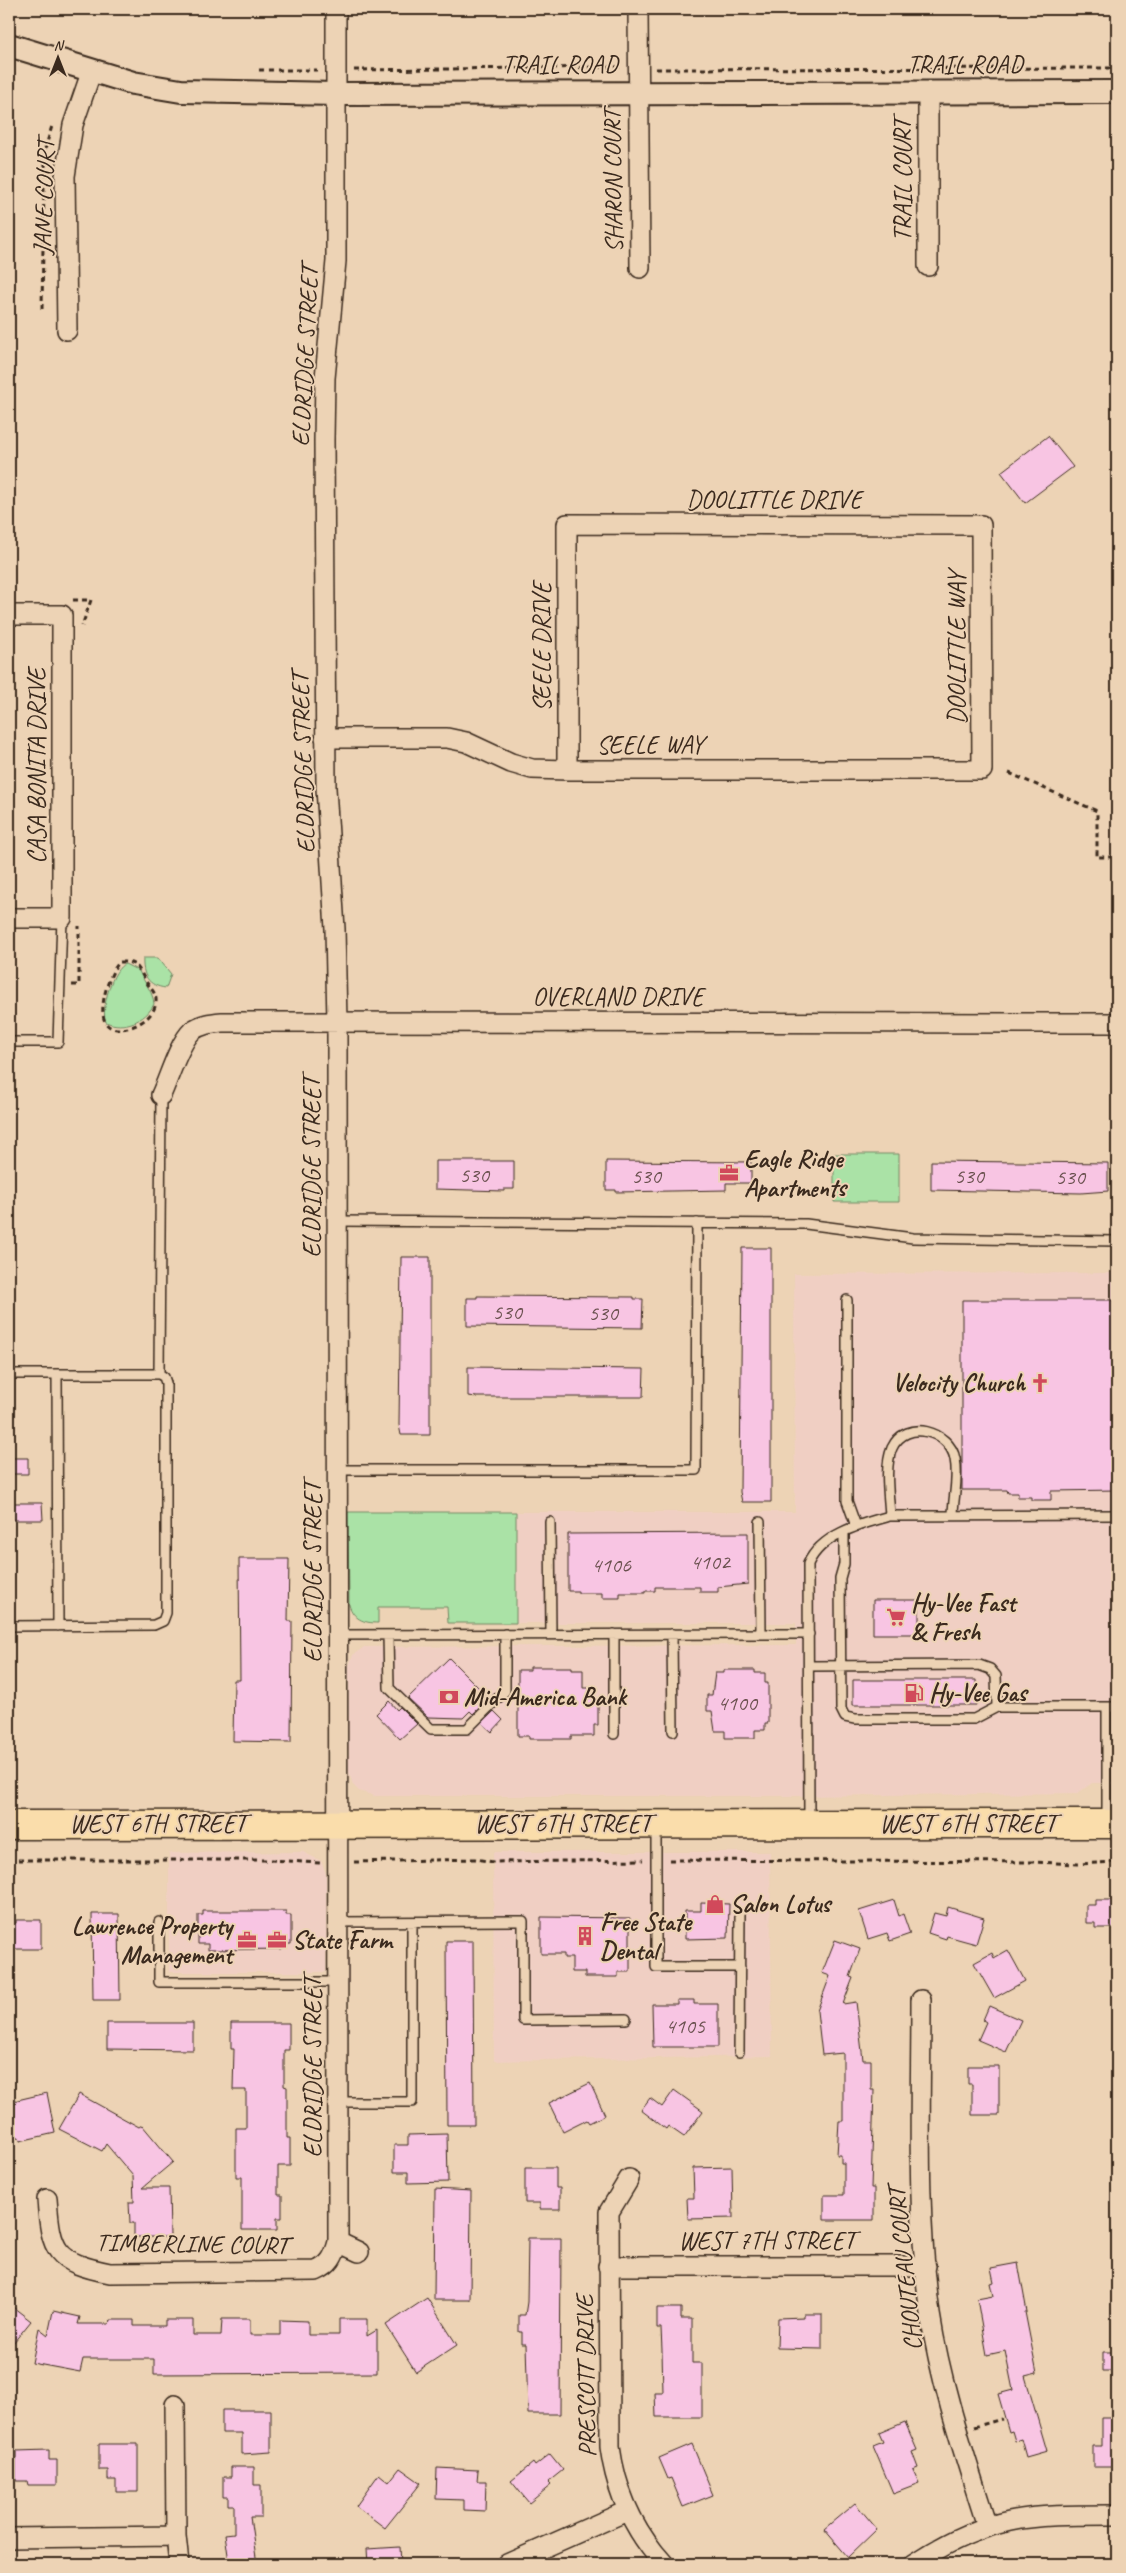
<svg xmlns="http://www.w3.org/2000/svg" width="1126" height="2573" viewBox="0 0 1126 2573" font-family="Caveat,sans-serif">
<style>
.built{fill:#f0cfc3}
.green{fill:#aae2a6;stroke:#728662}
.building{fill:#f8c5e3;stroke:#3b2a1e}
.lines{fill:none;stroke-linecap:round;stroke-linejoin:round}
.service-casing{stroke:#3b2a1e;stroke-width:12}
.minor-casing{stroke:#3b2a1e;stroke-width:22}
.tertiary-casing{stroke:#3b2a1e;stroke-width:26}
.primary-casing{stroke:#3b2a1e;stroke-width:31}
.path{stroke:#3b2a1e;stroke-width:3;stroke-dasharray:5 4;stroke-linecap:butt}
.service{stroke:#edd3b5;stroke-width:9}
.minor{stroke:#edd3b5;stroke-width:19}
.tertiary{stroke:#edd3b5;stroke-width:22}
.primary{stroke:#faddab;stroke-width:28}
.labels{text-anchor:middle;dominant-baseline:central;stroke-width:4;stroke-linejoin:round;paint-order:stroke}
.number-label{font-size:22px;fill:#6a514f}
.street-label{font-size:25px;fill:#3b2a1e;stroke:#edd3b5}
.poi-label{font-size:25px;font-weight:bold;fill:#3b2a1e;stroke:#edd3b5;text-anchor:start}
</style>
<rect width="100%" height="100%" fill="#edd3b5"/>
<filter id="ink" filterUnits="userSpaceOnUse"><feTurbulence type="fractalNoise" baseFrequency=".02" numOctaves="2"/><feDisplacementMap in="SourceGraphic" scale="10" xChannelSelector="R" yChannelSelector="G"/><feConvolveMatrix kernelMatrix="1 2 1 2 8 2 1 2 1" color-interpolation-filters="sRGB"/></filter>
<g filter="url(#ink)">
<path class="built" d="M1117,1273V1783H1092L1078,1793L797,1796H375L359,1791L353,1785L349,1772V1666L353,1655L364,1647L796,1645V1623H516V1512H795L794,1274Z
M303,1852L321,1861L326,1874V1972H169V1853Z
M493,1852H770L772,2056L494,2061Z"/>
<path class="green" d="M143,958H158L171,974L166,988C148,986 142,975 143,958Z
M125,964L139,971C144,983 153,991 154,1004C146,1021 123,1030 106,1022C100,1010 113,967 125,964Z
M834,1154H899V1202H834Z
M348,1512H516V1623H448L447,1607H378V1623C363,1623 354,1619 349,1605Z"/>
<path class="building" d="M1048,436L1073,467L1025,503L1001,472Z
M435,1161H514V1189H504V1191L435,1189Z
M606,1161L751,1162V1183H726V1190L616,1192V1190H606Z
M931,1161L1108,1163V1191L1081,1193L931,1190Z
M742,1248H771V1502H742L740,1492Z
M401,1257H430V1435H401L399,1425Z
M477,1296L634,1297V1299H643L642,1328L467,1326V1298H477Z
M962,1300H1117V1490L1051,1491V1500H1031V1497H1018V1493H1008L1007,1490H962Z
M468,1367L644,1369L643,1397H477L468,1396Z
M9,1458H28V1474H9Z
M9,1503H42L43,1520H9Z
M748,1533V1584L718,1587V1592H700V1587H655V1591H645V1593H620V1598H602V1593H578V1591H568V1534Z
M239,1559H289L288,1621H292L291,1742L233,1741L234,1680H240Z
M873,1600H919V1634H873Z
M449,1658L486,1695L482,1699L485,1702L473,1714L470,1711L463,1718L428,1717L408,1698Z
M530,1667H572V1670H583V1688H595V1699H598V1725H594V1736H571V1739H529V1736H518V1670H530Z
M724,1670H755V1673H765V1683H768V1723H765V1730H755V1738H725V1731H715L712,1711H707V1695H712L715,1673H724Z
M853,1680H976V1705H853Z
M389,1701L397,1710L400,1707L417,1724L400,1739L376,1714Z
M494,1711L503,1720L492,1732L482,1723Z
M894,1900L899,1916L903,1914L910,1934L890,1941L887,1933L868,1939L859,1911Z
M1095,1900H1117V1928H1095V1923H1086V1905H1095Z
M701,1903L729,1904L728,1938L685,1939V1911H701Z
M948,1907L984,1918L976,1944L947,1936L946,1939L928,1933L934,1913L946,1916Z
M203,1911H286V1915H291V1944H282V1949L208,1950V1944H198V1915H203Z
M92,1914H119L120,2000H93Z
M541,1917L630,1918V1972H618V1977H585V1972H572V1958H564V1954H541Z
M16,1920H41V1949H9V1923H16Z
M835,1940L860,1949L850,1977L853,1978L843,2004L856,2002L863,2060H871V2090H874L871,2188H874V2220H824V2195H844V2163H841V2155H837L839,2121H843V2053L822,2055L817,2011L830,1976L822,1973Z
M446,1941H473L474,2125H447Z
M1008,1950L1025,1981L994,1998L974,1963L992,1953L994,1958Z
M677,2000H694V2004H718V2047H653L652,2004H677Z
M989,2006L1021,2020L1006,2052L978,2040L986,2022L983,2020Z
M107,2023H193V2050L107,2049Z
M231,2023H289V2050H284V2086L287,2087V2138H290V2166H278V2195H282V2218H277V2230H242V2177H236V2128H246V2090H233L234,2049H231Z
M968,2066H999V2115H972V2084H968Z
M590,2083L605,2115L589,2123L587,2120L563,2132L549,2103Z
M674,2090L703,2111L684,2137L668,2126L666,2129L641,2110L650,2098L662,2107Z
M47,2093L55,2133L20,2141L19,2137L9,2139V2102Z
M79,2094L139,2127L142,2125L173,2162L142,2188H169L170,2237H134V2223H130L129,2202H134L133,2176L106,2144L102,2151L59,2129Z
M447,2134L448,2182L408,2183V2172H394V2145H408V2135Z
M732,2167L733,2218L688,2219L687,2198H694L693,2168Z
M525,2168H556V2188H560V2209H540V2203H525Z
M435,2189L471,2191L470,2300H434Z
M528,2238H561L560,2414H528L526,2344H522V2332H519V2315H525L527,2302Z
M1018,2263L1027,2312H1025L1037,2373L1025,2376L1047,2451L1026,2457L1021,2439L1015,2441L1012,2431L1009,2432L998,2394L1013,2390L1005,2351L987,2355L977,2299L993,2296L990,2283L994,2282L991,2268Z
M427,2298L457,2345L416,2372L386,2325Z
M9,2304L31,2321L9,2348Z
M657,2308H681V2319H692V2363H702V2417H656L655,2393H663L662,2350L661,2328H657Z
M53,2311L80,2317L78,2324H109L110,2320H134V2326H165V2320H193V2335H221L222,2319H250V2335H280V2320L308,2321V2335H339V2319H367V2336L377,2330V2373L154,2374V2359H83L80,2372L32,2363L39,2328L48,2335Z
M804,2314H822V2349L777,2348L778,2318L804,2317Z
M1103,2352H1117V2371H1103Z
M222,2410H271V2452L242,2454V2433H222Z
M1102,2418H1117V2467H1093V2446H1102Z
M905,2422L917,2450L912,2452L918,2468L913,2470L919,2483L893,2493L873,2446L883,2442L879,2433Z
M99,2444H138V2492H116V2480H108V2470H99Z
M692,2444L713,2495L683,2507L671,2478L668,2479L659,2458Z
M49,2450V2460H57V2485H28L27,2481H16V2451Z
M550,2454L563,2470L548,2482L551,2485L529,2503L511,2481L533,2463L535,2466Z
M231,2467H254V2485H261V2517H250L257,2564H231L229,2562L225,2534L234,2533V2505H228V2497H223V2477H231Z
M400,2468L421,2483L385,2528L356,2506L379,2474L389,2482Z
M437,2468L478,2470L477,2481H486L485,2511L464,2510V2500L436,2499Z
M855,2503L877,2529L848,2557L824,2529Z
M400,2547L401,2564H368L367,2549Z"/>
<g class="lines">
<g class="service-casing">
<path id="service" d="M9,1042H58L62,918
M337,1221L806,1224L913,1238L1117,1241
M847,1300V1501L856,1526
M9,1374H159L164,1377L166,1383V1613L163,1621L154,1625L9,1626
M57,1374L58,1626
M159,1374L161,1095
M338,1470H696L697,1223
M890,1516C889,1496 884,1467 892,1448C906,1418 950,1431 955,1459C959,1478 953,1497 953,1516
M550,1522L551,1634
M760,1522L761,1634
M844,1533V1564L840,1578L841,1709L845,1717L855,1719H974L997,1707H1117
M672,1634L673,1731
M338,1635L809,1634
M388,1635L389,1688L431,1729H467L505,1691V1634
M809,1666L979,1665L990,1669L996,1676L997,1707
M1107,1707V1821
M614,1734V1634
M809,1821L808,1564C821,1534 861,1524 890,1516L1117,1515
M656,1826V1967H740
M159,1922V1982H338
M338,1922L523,1921V2020L626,2019
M739,2052L740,1914
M338,2102H412V1922"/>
</g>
<g class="minor-casing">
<path id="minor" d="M638,9L640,268
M928,266V94
M67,330L65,176L73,125L92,70
M9,615H62V918H9
M325,738H447L466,742L511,763L532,769L567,770H982L981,525L567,524V770
M161,1095C169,1078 179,1043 192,1031C201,1024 211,1023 222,1022L1117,1023
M921,2000C921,2104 916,2210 930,2314C941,2386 965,2456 987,2526
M629,2179L609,2212L610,2447C616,2492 633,2530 664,2564
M47,2199C51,2252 55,2262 110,2273L316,2271C330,2265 334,2257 338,2242L337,1022L335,929L326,788L324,440L325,378L336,261V9
M338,2242L359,2252
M608,2266H926
M175,2405L176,2536L179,2564
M9,2538L176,2536
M507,2564L627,2511
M914,2564C989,2514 1030,2515 1117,2515"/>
</g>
<g class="tertiary-casing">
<path id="tertiary" d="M9,45L133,83L181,91L337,94L1117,92"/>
</g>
<g class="primary-casing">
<path id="primary" d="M9,1825L1117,1824"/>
</g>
<path class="path" d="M656,69L1117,68
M259,70H317
M354,70L620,67
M45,176V149L52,126
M42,309L44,184
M73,600H91L82,626
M1009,773L1097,811V857H1117
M120,962C136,961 138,967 145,980C149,987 155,991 156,999C158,1018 126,1035 110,1027C93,1018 110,969 120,962Z
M72,985H79V926
M9,1860H271L320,1863
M669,1860L1033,1862L1078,1864L1117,1862
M354,1862L475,1859L493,1862L643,1860
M974,2427L1002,2419"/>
<use href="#service" class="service"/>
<use href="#minor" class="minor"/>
<use href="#tertiary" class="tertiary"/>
<use href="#primary" class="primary"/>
</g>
</g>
<defs>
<g id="office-bare" transform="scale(1.5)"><path d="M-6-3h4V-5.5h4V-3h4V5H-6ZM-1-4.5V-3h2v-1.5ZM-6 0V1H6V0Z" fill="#d1495b" stroke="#edd3b5" stroke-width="2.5" paint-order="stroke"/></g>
<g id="church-bare" transform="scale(1.5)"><path d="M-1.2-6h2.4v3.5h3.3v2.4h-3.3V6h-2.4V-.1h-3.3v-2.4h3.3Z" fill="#d1495b" stroke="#edd3b5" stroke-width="2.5" paint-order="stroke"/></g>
<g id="supermarket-bare" transform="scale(1.5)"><path d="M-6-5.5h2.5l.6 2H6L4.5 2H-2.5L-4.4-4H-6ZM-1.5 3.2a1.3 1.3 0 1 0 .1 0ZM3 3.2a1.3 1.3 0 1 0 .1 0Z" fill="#d1495b" stroke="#edd3b5" stroke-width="2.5" paint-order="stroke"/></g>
<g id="fuel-bare" transform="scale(1.5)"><path d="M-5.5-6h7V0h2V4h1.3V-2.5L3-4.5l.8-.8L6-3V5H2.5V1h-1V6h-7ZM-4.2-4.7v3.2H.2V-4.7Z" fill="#d1495b" stroke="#edd3b5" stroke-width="2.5" paint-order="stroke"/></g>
<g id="bank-bare" transform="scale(1.5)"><path d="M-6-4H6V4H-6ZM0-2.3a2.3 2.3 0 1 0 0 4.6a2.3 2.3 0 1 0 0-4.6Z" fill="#d1495b" stroke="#edd3b5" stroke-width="2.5" paint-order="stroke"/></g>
<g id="shop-bare" transform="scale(1.5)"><path d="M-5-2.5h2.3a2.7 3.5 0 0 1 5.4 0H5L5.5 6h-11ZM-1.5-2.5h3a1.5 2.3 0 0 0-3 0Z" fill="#d1495b" stroke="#edd3b5" stroke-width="2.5" paint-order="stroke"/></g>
<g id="building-bare" transform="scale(1.5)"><path d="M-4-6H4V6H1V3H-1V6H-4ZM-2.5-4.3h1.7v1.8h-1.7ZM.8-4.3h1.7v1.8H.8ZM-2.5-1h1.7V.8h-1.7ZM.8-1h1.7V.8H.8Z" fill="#d1495b" stroke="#edd3b5" stroke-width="2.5" paint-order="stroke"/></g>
</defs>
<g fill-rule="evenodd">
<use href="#office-bare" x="729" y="1173"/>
<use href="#church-bare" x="1040" y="1383"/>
<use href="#supermarket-bare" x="896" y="1617"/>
<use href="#fuel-bare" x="914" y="1693"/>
<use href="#bank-bare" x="449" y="1697"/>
<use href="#shop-bare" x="715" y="1904"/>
<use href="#building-bare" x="585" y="1936"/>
<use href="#office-bare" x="247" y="1940"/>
<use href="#office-bare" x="277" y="1940"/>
</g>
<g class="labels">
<g class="number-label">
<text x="474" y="1175">530</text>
<text x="646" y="1176">530</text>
<text x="969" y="1176">530</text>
<text x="1070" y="1177">530</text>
<text x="507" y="1312">530</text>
<text x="603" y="1313">530</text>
<text x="710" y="1562">4102</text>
<text x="611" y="1565">4106</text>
<text x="737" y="1703">4100</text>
<text x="685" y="2026">4105</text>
</g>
<g class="street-label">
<text x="560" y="65">TRAIL ROAD</text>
<text x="965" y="65">TRAIL ROAD</text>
<text transform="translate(903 180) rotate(-90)">TRAIL COURT</text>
<text transform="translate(613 181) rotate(-91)">SHARON COURT</text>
<text transform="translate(44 197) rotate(-88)">JANE COURT</text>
<text transform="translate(305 356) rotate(-87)">ELDRIDGE STREET</text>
<text x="774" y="500">DOOLITTLE DRIVE</text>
<text transform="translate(542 647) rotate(-90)">SEELE DRIVE</text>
<text transform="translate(957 648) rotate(-90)">DOOLITTLE WAY</text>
<text x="650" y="745">SEELE WAY</text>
<text transform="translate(303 763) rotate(-92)">ELDRIDGE STREET</text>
<text transform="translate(37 766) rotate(-90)">CASA BONITA DRIVE</text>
<text x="618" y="997">OVERLAND DRIVE</text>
<text transform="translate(312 1167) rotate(-90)">ELDRIDGE STREET</text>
<text transform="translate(313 1572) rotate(-90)">ELDRIDGE STREET</text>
<text x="158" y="1824">WEST 6TH STREET</text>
<text x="563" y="1824">WEST 6TH STREET</text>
<text x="968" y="1824">WEST 6TH STREET</text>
<text transform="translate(313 2067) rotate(-90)">ELDRIDGE STREET</text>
<text x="767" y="2241">WEST 7TH STREET</text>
<text transform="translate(192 2244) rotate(1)">TIMBERLINE COURT</text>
<text transform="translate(905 2269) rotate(-96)">CHOUTEAU COURT</text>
<text transform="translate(586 2376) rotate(-91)">PRESCOTT DRIVE</text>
</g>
<g class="poi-label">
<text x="744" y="1159">Eagle Ridge<tspan x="744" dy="29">Apartments</tspan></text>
<text x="1025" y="1383" text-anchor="end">Velocity Church</text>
<text x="911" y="1603">Hy-Vee Fast<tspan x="911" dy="29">&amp; Fresh</tspan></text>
<text x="929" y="1693">Hy-Vee Gas</text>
<text x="464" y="1697">Mid-America Bank</text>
<text x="730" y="1904">Salon Lotus</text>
<text x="600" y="1922">Free State<tspan x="600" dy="29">Dental</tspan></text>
<text x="232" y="1926" text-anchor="end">Lawrence Property<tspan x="232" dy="29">Management</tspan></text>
<text x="292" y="1940">State Farm</text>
</g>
</g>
<rect width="1126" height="2573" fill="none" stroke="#edd3b5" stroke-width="30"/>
<rect x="15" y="15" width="1096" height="2543" fill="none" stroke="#3b2a1e" stroke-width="2" filter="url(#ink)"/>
<g transform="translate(58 58)" stroke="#edd3b5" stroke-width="4" paint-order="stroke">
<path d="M0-4L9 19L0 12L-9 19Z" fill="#3b2a1e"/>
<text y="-8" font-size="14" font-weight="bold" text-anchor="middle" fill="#3b2a1e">N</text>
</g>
</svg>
